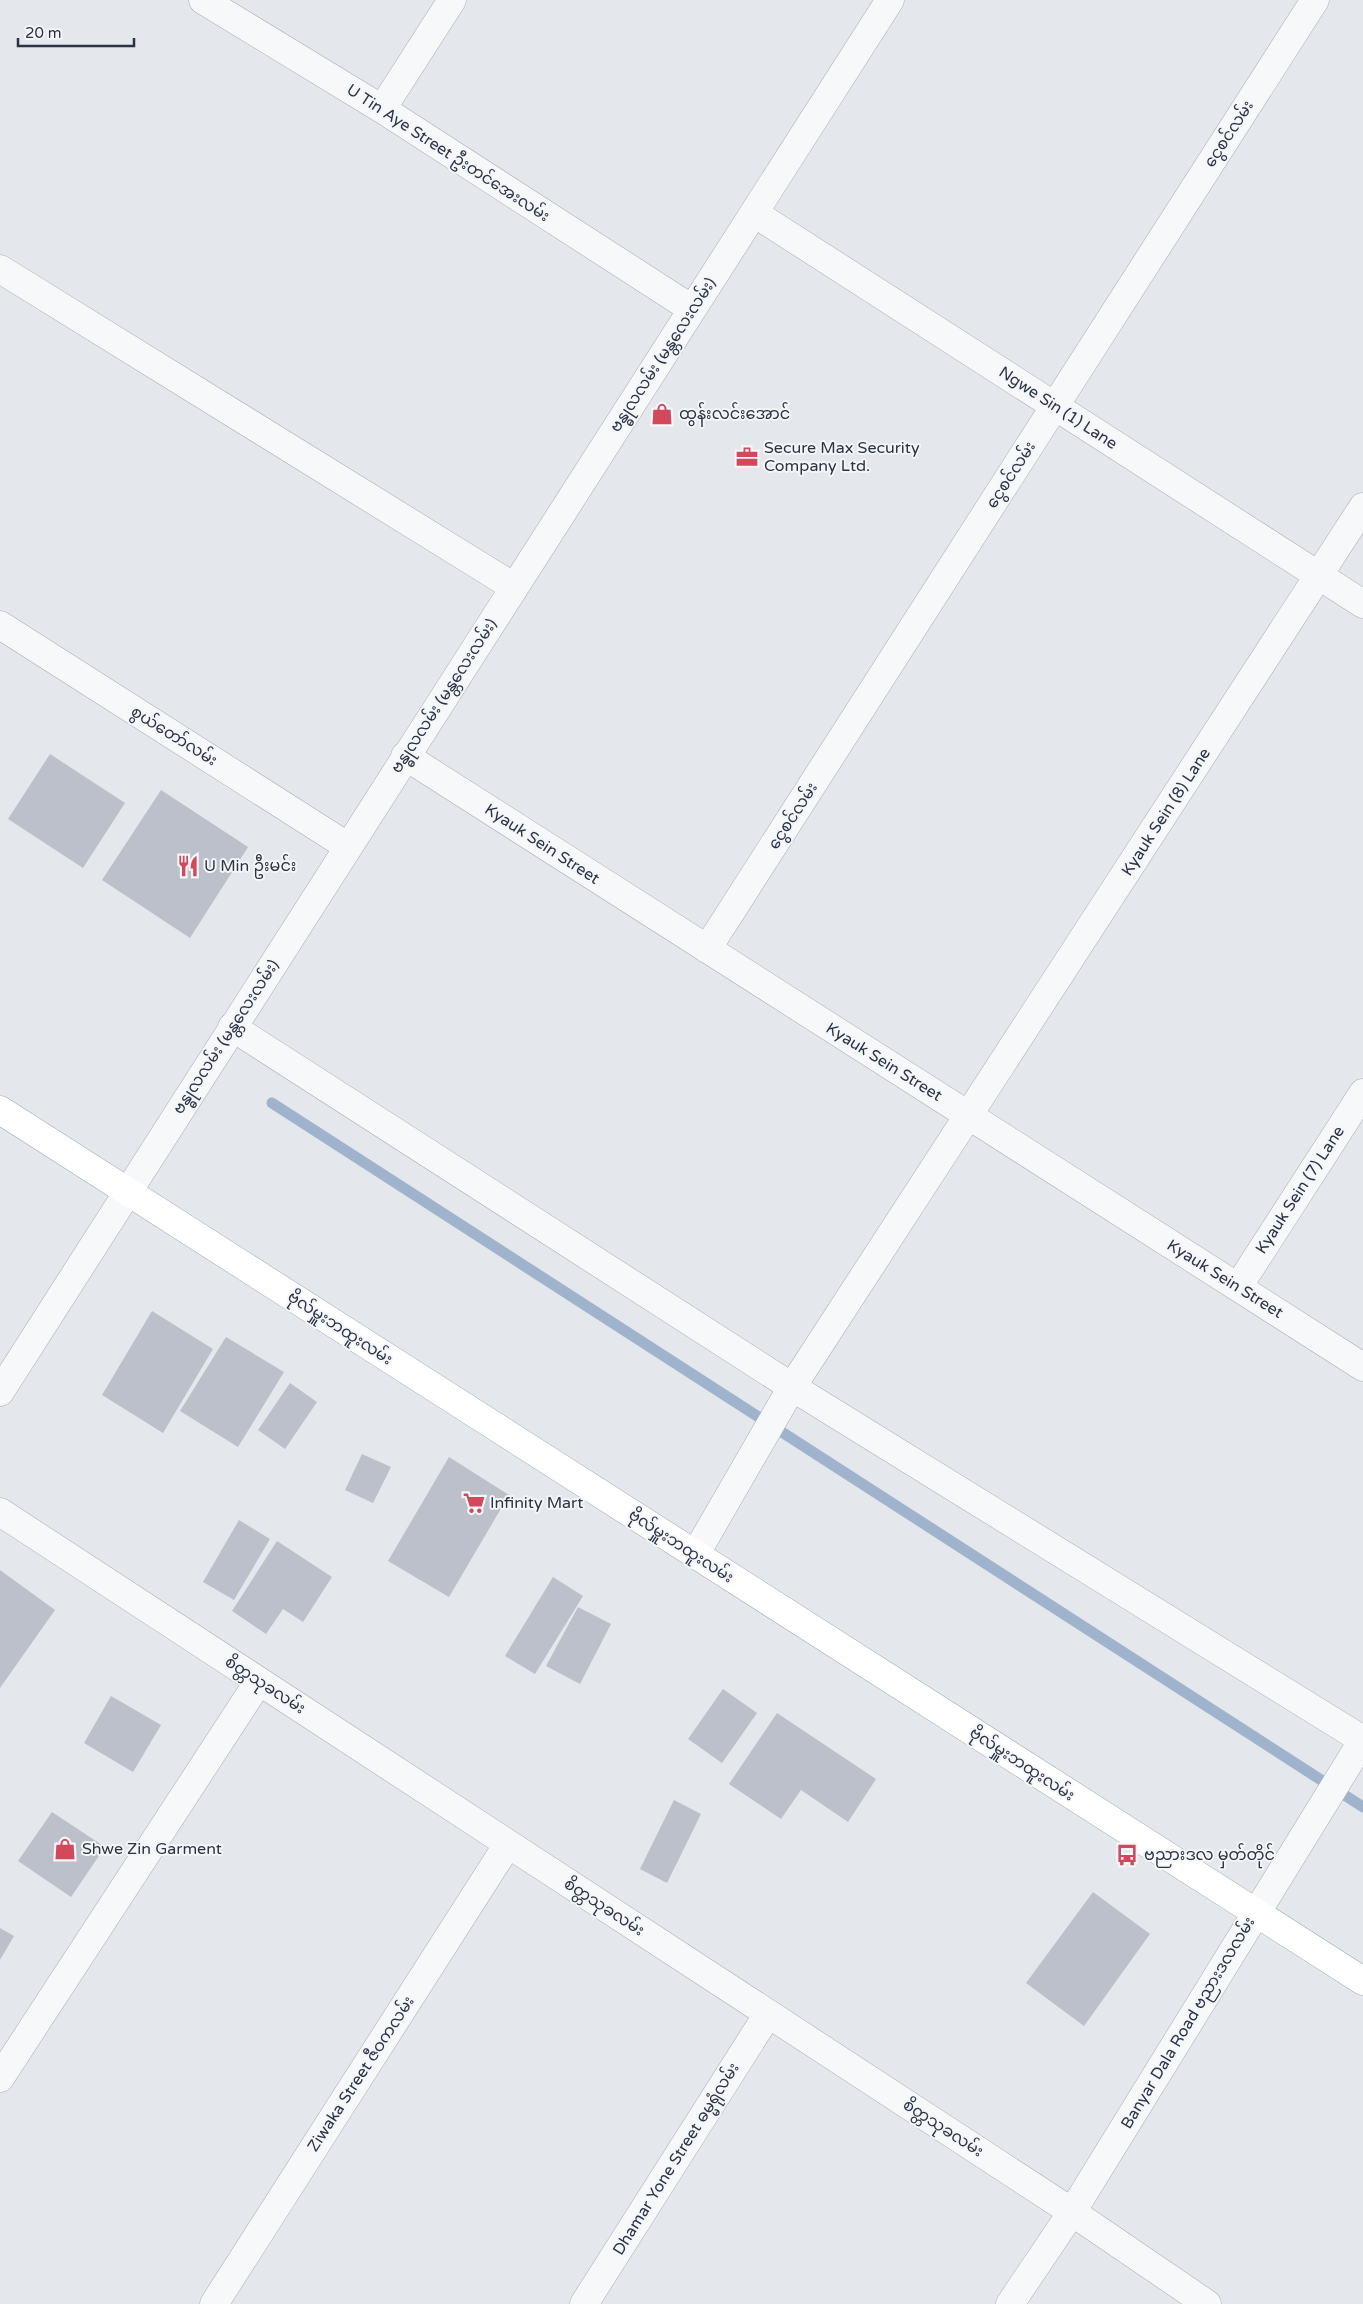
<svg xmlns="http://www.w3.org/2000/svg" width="1363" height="2304" viewBox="0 0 1363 2304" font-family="'Varela Round','Noto Sans Myanmar',sans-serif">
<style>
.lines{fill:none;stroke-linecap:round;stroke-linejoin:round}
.stream{stroke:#9fb4cc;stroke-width:11}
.building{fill:#bbc0ca}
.minor-casing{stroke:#a9aeb7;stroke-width:29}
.major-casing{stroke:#a3abb8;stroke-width:29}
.minor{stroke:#f7f8fa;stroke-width:28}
.major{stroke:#fff;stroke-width:28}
.labels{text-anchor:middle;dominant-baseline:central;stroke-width:4;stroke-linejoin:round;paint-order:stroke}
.street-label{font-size:16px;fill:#2b3445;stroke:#f4f6f9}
.poi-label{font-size:16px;fill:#2b3445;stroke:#f4f6f9;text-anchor:start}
</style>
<rect width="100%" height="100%" fill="#e4e7ec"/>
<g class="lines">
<path class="stream" d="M272,1103L1363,1807"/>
</g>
<path class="building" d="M50,754L125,803L83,868L8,819Z
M161,790L248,847L190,938L102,880Z
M152,1311L213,1349L163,1433L102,1395Z
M226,1337L284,1372L238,1447L180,1411Z
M290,1383L317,1402L285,1449L258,1430Z
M362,1454L391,1467L373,1503L345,1490Z
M449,1457L509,1495L449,1597L388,1561Z
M239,1520L270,1539L234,1600L203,1582Z
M277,1541L332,1577L303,1622L283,1609L266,1634L232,1611Z
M0,1570L55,1610L0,1688Z
M553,1577L583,1596L535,1674L505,1656Z
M578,1607L611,1624L580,1684L546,1666Z
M723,1689L757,1713L722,1763L688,1739Z
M111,1696L161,1725L133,1772L84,1743Z
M777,1713L876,1779L848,1822L801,1790L781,1819L729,1784Z
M674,1800L701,1814L667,1883L640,1869Z
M52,1812L105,1847L71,1897L18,1861Z
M1093,1892L1150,1934L1084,2026L1026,1983Z
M0,1928L14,1936L0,1960Z"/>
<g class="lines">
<g class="minor-casing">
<path id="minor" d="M203,0L382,109L692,309
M382,109L452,0
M754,213L1363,604
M0,269L514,587
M0,625L347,846
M405,756L1363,1367
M707,949L1315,0
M232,1027L792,1387L1363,1740
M1238,1287L1363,1093
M0,1392L890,0
M0,1512L1072,2212L1207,2304
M695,1555L792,1387L1363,507
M0,2078L259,1681
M214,2304L508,1844
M584,2304L768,2014
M1010,2304L1072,2212L1363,1740"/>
</g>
<g class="major-casing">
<path id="major" d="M0,1110L1363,1981"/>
</g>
<use href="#minor" class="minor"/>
<use href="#major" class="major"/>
</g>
<defs>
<g id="shop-bare" transform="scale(1.725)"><path d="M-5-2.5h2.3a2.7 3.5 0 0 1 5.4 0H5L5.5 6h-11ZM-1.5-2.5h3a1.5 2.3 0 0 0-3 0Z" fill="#d1495b" stroke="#f4f6f9" stroke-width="2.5" paint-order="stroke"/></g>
<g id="office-bare" transform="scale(1.725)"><path d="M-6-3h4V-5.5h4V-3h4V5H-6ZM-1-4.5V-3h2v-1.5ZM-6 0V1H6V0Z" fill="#d1495b" stroke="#f4f6f9" stroke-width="2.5" paint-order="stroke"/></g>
<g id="restaurant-bare" transform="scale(1.725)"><path d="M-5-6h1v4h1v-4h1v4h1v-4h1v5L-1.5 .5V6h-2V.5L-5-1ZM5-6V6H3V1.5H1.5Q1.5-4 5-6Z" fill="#d1495b" stroke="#f4f6f9" stroke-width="2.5" paint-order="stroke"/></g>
<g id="supermarket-bare" transform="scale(1.725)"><path d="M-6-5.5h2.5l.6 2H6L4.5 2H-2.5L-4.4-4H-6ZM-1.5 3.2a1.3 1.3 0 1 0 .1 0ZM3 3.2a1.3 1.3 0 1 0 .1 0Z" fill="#d1495b" stroke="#f4f6f9" stroke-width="2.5" paint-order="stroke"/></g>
<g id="bus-bare" transform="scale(1.725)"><path d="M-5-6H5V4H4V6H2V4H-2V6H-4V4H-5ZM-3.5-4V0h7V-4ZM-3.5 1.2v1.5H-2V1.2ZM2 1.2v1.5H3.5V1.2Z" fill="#d1495b" stroke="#f4f6f9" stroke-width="2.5" paint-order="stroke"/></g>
</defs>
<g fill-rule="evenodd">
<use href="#shop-bare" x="662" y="414"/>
<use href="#office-bare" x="747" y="457"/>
<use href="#restaurant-bare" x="188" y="866"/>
<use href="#supermarket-bare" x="474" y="1503"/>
<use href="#shop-bare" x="65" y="1849"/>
<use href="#bus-bare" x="1127" y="1855"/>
</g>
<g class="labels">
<g class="street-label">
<text transform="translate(1229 134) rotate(-57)">ငွေစင်လမ်း</text>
<text transform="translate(448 153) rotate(33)">U Tin Aye Street ဦးတင်အေးလမ်း</text>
<text transform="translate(663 355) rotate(-57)">ဗန္ဓုလလမ်း (မန္တလေးလမ်း)</text>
<text transform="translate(1058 408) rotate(33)">Ngwe Sin (1) Lane</text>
<text transform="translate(1011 475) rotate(-57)">ငွေစင်လမ်း</text>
<text transform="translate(444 696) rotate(-57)">ဗန္ဓုလလမ်း (မန္တလေးလမ်း)</text>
<text transform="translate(174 736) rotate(32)">စွယ်တော်လမ်း</text>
<text transform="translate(1166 812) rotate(-57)">Kyauk Sein (8) Lane</text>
<text transform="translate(793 816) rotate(-57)">ငွေစင်လမ်း</text>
<text transform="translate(542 844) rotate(33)">Kyauk Sein Street</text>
<text transform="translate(226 1037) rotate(-57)">ဗန္ဓုလလမ်း (မန္တလေးလမ်း)</text>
<text transform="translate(884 1062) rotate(32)">Kyauk Sein Street</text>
<text transform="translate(1300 1190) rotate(-57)">Kyauk Sein (7) Lane</text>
<text transform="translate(1225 1279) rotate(32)">Kyauk Sein Street</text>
<text transform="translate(340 1328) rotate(33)">ဗိုလ်မှူးဘထူးလမ်း</text>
<text transform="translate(681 1546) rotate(33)">ဗိုလ်မှူးဘထူးလမ်း</text>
<text transform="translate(265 1685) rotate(33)">စိတ္တသုခလမ်း</text>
<text transform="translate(1022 1764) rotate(33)">ဗိုလ်မှူးဘထူးလမ်း</text>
<text transform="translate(604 1907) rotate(33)">စိတ္တသုခလမ်း</text>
<text transform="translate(1188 2023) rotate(-59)">Banyar Dala Road ဗညားဒလလမ်း</text>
<text transform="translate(361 2074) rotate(-57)">Ziwaka Street ဇီဝကလမ်း</text>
<text transform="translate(943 2128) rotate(33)">စိတ္တသုခလမ်း</text>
<text transform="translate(676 2159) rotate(-58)">Dhamar Yone Street ဓမ္မရုံလမ်း</text>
</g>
<g class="poi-label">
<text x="679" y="414">ထွန်းလင်းအောင်</text>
<text x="764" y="448">Secure Max Security<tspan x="764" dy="18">Company Ltd.</tspan></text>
<text x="204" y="866">U Min ဦးမင်း</text>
<text x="490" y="1503">Infinity Mart</text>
<text x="82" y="1849">Shwe Zin Garment</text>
<text x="1144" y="1855">ဗညားဒလ မှတ်တိုင်</text>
</g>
</g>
<path d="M18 38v8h116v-8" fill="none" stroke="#2b3445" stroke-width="2.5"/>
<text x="25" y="38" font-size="15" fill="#2b3445" stroke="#f4f6f9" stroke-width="4" paint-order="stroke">20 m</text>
</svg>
